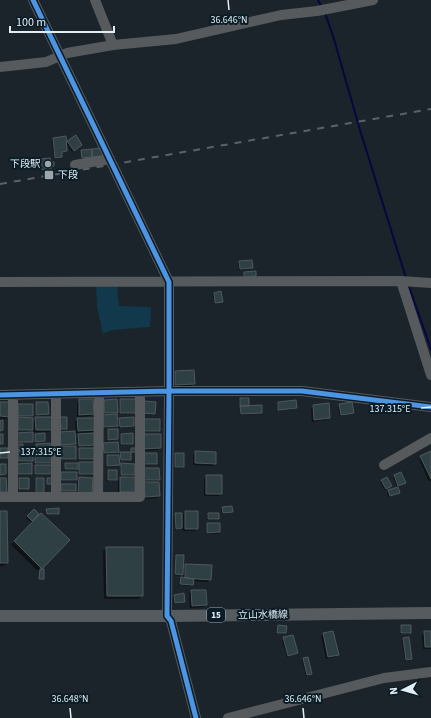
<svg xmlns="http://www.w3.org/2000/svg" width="431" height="718" viewBox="0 0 431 718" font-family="'Source Sans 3','Noto Sans JP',sans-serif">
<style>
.green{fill:#11384b}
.shadow{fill:#0007}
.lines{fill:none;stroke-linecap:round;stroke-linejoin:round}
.stream{stroke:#090640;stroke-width:2}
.building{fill:#2f4045;stroke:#4e585c}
.minor{stroke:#565a5d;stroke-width:10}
.major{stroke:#565b60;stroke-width:12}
.rail{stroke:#5b6166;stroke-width:2;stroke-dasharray:7 7;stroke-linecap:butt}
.cycleway-casing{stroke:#0a1c26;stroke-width:8}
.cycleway{stroke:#4d94e3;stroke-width:5}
.ticks{fill:none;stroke:#e2edf4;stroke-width:1.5}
.poi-dot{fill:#9ca7ad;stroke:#0a1c26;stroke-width:1.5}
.labels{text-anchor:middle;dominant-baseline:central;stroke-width:4;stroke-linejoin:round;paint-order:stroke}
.shield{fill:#0a1c26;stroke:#a1aeb6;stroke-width:1}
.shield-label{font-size:9px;font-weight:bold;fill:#e2edf4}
.poi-label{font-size:10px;fill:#e2edf4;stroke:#0a1c26;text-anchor:end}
.street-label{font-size:10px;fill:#e2edf4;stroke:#0a1c26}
.ticks-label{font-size:10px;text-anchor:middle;fill:#e2edf4;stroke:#0a1c26;stroke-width:4;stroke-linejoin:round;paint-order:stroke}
</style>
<rect width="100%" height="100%" fill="#1a242a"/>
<path class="green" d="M96,284L117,285L119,306L151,307L150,327L112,330L103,334L97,307Z"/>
<path class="shadow" d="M53,139L66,151L61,153V157L60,158L54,159L52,140Z
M68,142L80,146L72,152L66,143Z
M41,160L50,163L53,165L50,167L49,170L41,171L39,161Z
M240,262L252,268L250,269L239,270L238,263Z
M220,292L222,302L214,304L213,295Z
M175,372L194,384L191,386L173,387V375Z
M240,399L248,407L261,412L260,414L240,415L239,400Z
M79,400L93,414L90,416L77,417V403Z
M120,400L135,412L133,414H119V402Z
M104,401L117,412L114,415L117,422L120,419L133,426L132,427L119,428V424L116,427L102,428L103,402Z
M0,403L8,416L6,419L0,418Z
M36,403L48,414L46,415L35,416V405Z
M278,403L296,408L294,409L277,410V404Z
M328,405L329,418L326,420L312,422L311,408L313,406Z
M340,405L353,413L351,414L340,416L338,407Z
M17,406L32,415L31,417H26V418L32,422L36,418L51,430L49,432H34L33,428L30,431H17V420L20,417H17Z
M77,419L95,430L93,432L74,433L75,444L72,447L75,459L74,460H60V449L63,446H59L60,433L76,432L75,422Z
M159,420V431L157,432H142Z
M108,430L117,439L115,440L107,441V431Z
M121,434H132V444L131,445H120V436Z
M35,435L44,441L43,442L34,443V436Z
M79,435L94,445L93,446L78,447L77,436Z
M141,437L160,448L157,450L141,451Z
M37,445L49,451L48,453H35V446Z
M102,445L118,452L116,453L103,454Z
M79,449L94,459L93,460H78V450Z
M22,450L32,460L31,462H17Z
M195,452L215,463L213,466L193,465V455Z
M431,452V480L429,482L419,459Z
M121,453L130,460L129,461H118L119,465L117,466L106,467V458L107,456H120Z
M176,454L183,467L181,468H174V455Z
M142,455L156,463L155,465H142Z
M36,456L52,462L51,464H34V457Z
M79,463H95L93,475H76V480L75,481H60L61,473H78V467L75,470H64V466L65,464H77V466Z
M122,464L134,465V475L131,478H134L118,494V481L120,478H128V476H120V466Z
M16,466L31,474L30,475H17Z
M35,466L51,474L50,475H34V468Z
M158,469L159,479L158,481H142Z
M109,471L116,480L115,481H107V472Z
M400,473L405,483L397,487L393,477Z
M207,476H221V494L219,496H204V478Z
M79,478H92L77,494L78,479Z
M19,479H28V488L26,490H18V480Z
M36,479H43L35,494V480Z
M382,481L391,486L385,490L380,482Z
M62,485L75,491L74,492H60Z
M142,486L159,496L157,498L143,499Z
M397,488L399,492L388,497L387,492Z
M223,508L232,511L231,513L222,514L221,509Z
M34,510L68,540L38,571L11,545L32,523L26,518Z
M47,510L58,513L57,515H46L45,511Z
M0,512L7,563L3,566H0Z
M186,512L197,529L195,531H183V514Z
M176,514L181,528L180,529L175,530L174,515Z
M208,514L218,519L217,520H207V515Z
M207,524H219V532L218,534H206V526Z
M107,548L142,595L139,599H104L103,551Z
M177,556L183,568L186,565L210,579L208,582L193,581L191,586L179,585L180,580L183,578V574L181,576L174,575L175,557Z
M192,591L206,605L203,607L190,608L189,593Z
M175,596L184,602L183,603L174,604L173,597Z
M278,626L285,633L284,634H276L277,628Z
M401,626L410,632L409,634H400V628Z
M332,632L338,654L335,657L326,659L321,636L323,634Z
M425,632H431V649H423L422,635Z
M284,638L297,653L295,654L287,657L282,640Z
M404,639L410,659L409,661H405L402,640Z
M304,659L311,673L309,675L306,676L302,660Z"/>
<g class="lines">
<path class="stream" d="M318,0L322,7
M325,13L333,36L360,130L406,278
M408,284L431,349"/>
</g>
<path class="building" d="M76,135L82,145L74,151L67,141Z
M66,136L67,151L62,152V157L55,158L53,138Z
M103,148L104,156L92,157V149Z
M92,149V157L82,158L81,150Z
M50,158L51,162H54V166H51V169L42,170L40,159Z
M252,260L253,268L240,269L239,261Z
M256,271V276L244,277V272Z
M221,291L223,302L215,303L214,293Z
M194,370L195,384L175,385V371Z
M240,398H249V406H240Z
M79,399H93L94,414L79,415Z
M117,399L118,413H104V400Z
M120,399H136V413H120Z
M296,400L297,408L278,410V402Z
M144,401L156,402L155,414L143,413Z
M0,402H9V417L0,416Z
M36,402H48L49,414L36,415Z
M352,402L354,413L341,415L339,404Z
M329,403L330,418L314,420L313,405Z
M18,404H33V416H18Z
M262,405V413L241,414L240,406Z
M117,414L118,426L103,427L102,415Z
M18,417L33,418V430H18Z
M35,417H52V430H36Z
M60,417H67V429H61Z
M134,417V426L120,427L119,418Z
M77,418H96V430L78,431Z
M143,419H160V431H143Z
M3,420V430L0,431V421Z
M108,429H118V439L108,440Z
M75,431L76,444L60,445L59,432Z
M33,432V442H16V433Z
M45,433V441L35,442V434Z
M95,433V445L79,446L78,434Z
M133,433V444H121V434Z
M0,434H3V444H0Z
M143,434H161V448L143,449Z
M118,442L119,452L104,453L103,443Z
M50,443V452H36V444Z
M17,444H23V450H18Z
M61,446H76V459H61Z
M0,448H8V458H0Z
M79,448H95V459H79Z
M131,448H136V452H131Z
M18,450H33V461H18Z
M195,451L216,452V464L195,463Z
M431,451V479L420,456Z
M120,452H131V460H121Z
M143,453H157V464H143Z
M175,453H184V467H175Z
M35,455H53V463H35Z
M107,455H119L120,465L107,466Z
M79,462H96V474H79Z
M32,463V474H18L17,464Z
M65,463H78V469H65Z
M121,463L135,464V475H121Z
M0,464H6V474L0,475Z
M35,465H52V474H35Z
M143,468H159L160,480H144Z
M108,470H117V480H108Z
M61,472H77V480H61Z
M401,472L406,483L398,486L394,475Z
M206,475H222V494H206Z
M79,477L93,478L92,493H78Z
M120,477H135V492H120Z
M387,477L392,486L386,489L381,480Z
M0,478H6L7,492H0Z
M19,478H29V489H19Z
M36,478H44V493H36Z
M47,478H52L53,484H47Z
M144,482H159L160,496L145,497Z
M61,484H76V491H61Z
M398,487L400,493L390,496L388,490Z
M232,506L233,512L223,513L222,507Z
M59,508V514H47L46,509Z
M34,509L39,514L32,521L27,516Z
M0,511H7L8,563H0Z
M185,511H198V529H185Z
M41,513L70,540L42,569L14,541Z
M175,513H182V528L176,529Z
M208,513H219V519H208Z
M207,523H220V532L207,533Z
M106,547H143V596H107Z
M176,555H184L183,575L175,574Z
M185,564L212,565L211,580L185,578Z
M40,569H44V579H39Z
M181,577L194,579L193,585L180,584Z
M191,590H206L207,605L192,606Z
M184,593L185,602L175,603L174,595Z
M278,625L287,626L286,633H277Z
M401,625H411V633H401Z
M333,631L339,655L328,657L323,633Z
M424,631H431V647H425Z
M293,635L298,653L288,656L283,637Z
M409,637L412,659L406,660L403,638Z
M308,657L312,674L307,675L303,658Z"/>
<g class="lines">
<path class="minor" d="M33,0L169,282V391L167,616L171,621L196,718
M95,0L113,45
M0,67L46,62L67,53L113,45L176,39L281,15L317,11L373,0
M75,165L110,159
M401,281L431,375
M0,282L401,281L431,283
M0,395L169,391H302L431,407
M384,465L431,438
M0,497H140V392
M13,497V395
M56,497V394
M98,497L99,393
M228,718L384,678L431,672"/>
<path class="major" d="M0,616H167L431,613"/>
<path class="rail" d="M0,184L431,109"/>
<g class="cycleway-casing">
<path id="cycleway" d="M33,0L169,282V391L167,616L171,621L196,718
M0,395L169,391H302L431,407"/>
</g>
<use href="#cycleway" class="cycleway"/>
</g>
<path class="ticks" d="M228,0L229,10M421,408L431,407M0,453L10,452M70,708L71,718M303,708L304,718"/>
<g class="poi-dot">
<circle cx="48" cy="164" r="4"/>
<rect x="44" y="170" width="10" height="10" rx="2"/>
</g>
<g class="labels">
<rect class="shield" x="207" y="608" width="18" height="14" rx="3"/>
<g class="shield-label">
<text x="216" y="615">15</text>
</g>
<g class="poi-label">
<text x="40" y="164">下段駅</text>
<text x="58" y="175" text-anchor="start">下段</text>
</g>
<g class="street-label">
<text transform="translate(263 615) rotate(-1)">立山水橋線</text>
</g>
</g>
<g class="ticks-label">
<text x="229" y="23">36.646°N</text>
<text x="390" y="412">137.315°E</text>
<text x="41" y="455">137.315°E</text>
<text x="70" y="702">36.648°N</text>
<text x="303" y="702">36.646°N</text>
</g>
<g transform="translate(403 690) rotate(264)" stroke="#0a1c26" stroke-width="3" paint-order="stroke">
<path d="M0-3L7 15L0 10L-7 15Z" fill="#e2edf4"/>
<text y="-6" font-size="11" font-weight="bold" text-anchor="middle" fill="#e2edf4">N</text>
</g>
<path d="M10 26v6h104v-6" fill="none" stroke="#e2edf4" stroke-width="2"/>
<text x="16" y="26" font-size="12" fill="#e2edf4" stroke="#0a1c26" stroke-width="3" paint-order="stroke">100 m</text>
</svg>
